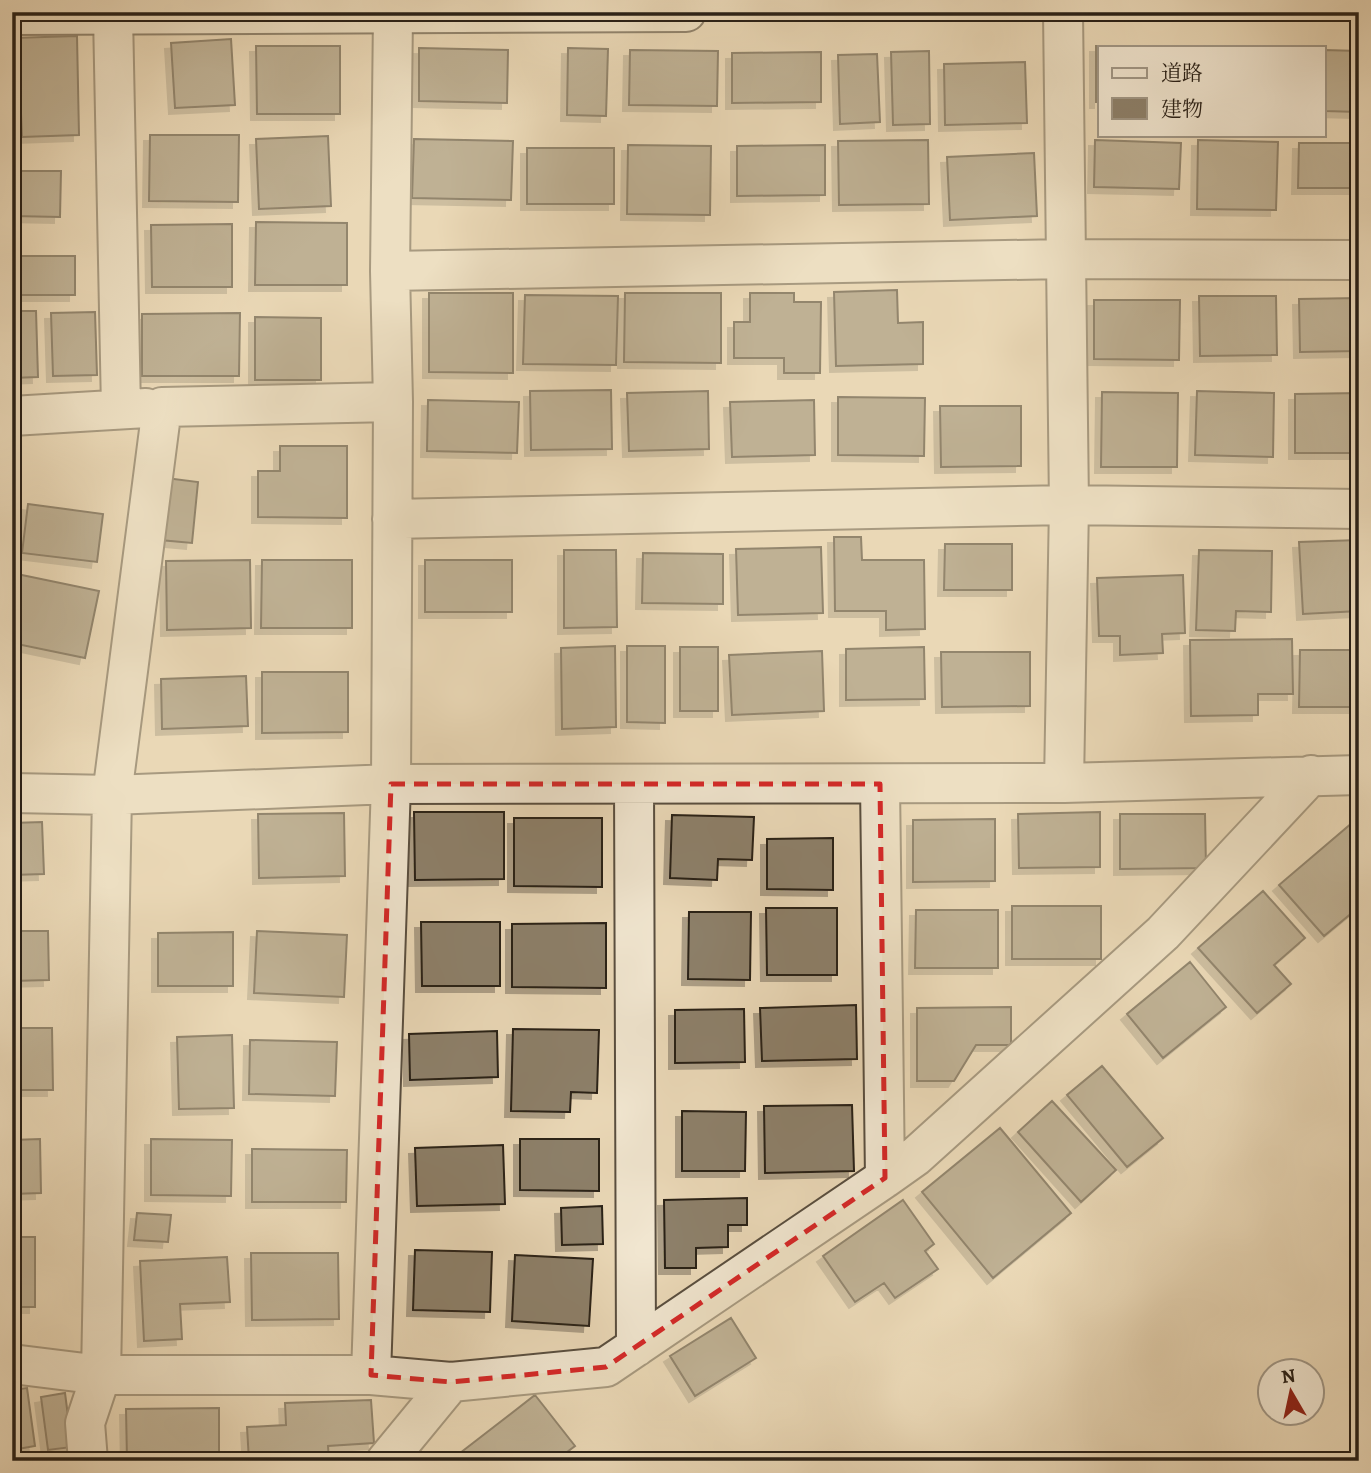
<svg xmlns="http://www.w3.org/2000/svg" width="1371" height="1473" viewBox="0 0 1371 1473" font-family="Alegreya,'Noto Serif JP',serif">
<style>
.building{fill:#8d806a;stroke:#292017;stroke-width:2;filter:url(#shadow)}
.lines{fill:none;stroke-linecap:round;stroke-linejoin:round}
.street-casing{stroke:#594e3f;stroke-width:42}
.secondary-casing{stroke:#292017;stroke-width:42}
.street{stroke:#f1e6d0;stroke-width:38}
.secondary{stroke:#f1e6d0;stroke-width:38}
.marked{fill:none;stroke:#d62828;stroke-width:5;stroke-dasharray:14 9;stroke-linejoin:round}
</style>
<defs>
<filter id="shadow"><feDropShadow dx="-6" dy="6" stdDeviation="0" flood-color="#0004"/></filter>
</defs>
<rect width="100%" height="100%" fill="#ead8b7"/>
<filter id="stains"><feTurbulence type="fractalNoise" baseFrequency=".00286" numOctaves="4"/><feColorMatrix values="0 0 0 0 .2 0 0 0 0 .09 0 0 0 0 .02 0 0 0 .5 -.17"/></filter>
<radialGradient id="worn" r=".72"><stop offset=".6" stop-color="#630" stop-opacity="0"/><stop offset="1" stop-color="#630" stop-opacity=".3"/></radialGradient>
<path class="building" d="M77,36L79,135L22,137L21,114H12V38Z
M231,39L235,105L175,108L171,43Z
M256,46H340V114H257Z
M1096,46L1180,47H1100V102H1096Z
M419,48L508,50L507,103L419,101Z
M568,48L608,49L606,116L567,115Z
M630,50L718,51L717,106L629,105Z
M1324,50L1359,51V112L1324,111Z
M929,51L930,124L893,125L891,52Z
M821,52V102L732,103V53Z
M877,54L880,122L840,124L838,55Z
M1025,62L1027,123L945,125L944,64Z
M150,135H239L238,202L149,201Z
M328,136L331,206L259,209L256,139Z
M414,139L513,141L511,200L412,198Z
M928,140L929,204L839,205L838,141Z
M1095,140L1181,143L1179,189L1094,187Z
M1198,140L1278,142L1276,210L1197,209Z
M1299,143H1359V188H1298Z
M628,145L711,146L710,215L627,214Z
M825,145V195L737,196V146Z
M527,148H614V204H527Z
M1034,153L1037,216L950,220L947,157Z
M12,171H61L60,217L12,216Z
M256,222L347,223V285H255Z
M232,224V287H152L151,225Z
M12,256H75V295H12Z
M897,290L898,323L923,322V364L836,366L834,292Z
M429,293H513V373L429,372Z
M625,293H721V363L624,362Z
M750,293H794V302H821L820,373H784V358H734V322H750Z
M525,295L618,296L616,365L523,364Z
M1199,296H1276L1277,355L1200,356Z
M1359,298V351L1300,352L1299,299Z
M1094,300H1180L1179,360L1094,359Z
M12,311H36L38,377L12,378Z
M95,312L97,375L53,376L51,313Z
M240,313L239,376H142V314Z
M255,317L321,318V380H255Z
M611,390L612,449L531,450L530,391Z
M708,391L709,449L629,451L627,393Z
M1197,391L1274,393L1273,457L1195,455Z
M1102,392L1178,393L1177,467H1101Z
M1359,393V453H1295V394Z
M838,397L925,398L924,456L838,455Z
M428,400L519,402L517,453L427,451Z
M814,400L815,455L732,457L730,402Z
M940,406H1021V466L941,467Z
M280,446H347V518L258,517V471H280Z
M166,478L198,482L192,543L160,540Z
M28,504L103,514L97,562L22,553Z
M834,537H861L862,560H924L925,629L886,630V611H835Z
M1359,540V611L1303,614L1299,542Z
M945,544H1012V590H944Z
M821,547L823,613L738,615L736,549Z
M564,550H616L617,627L564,628Z
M1199,550L1272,551L1271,612L1236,611L1235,631L1196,630Z
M643,553L723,554V604L642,603Z
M250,560L251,628L167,630L166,561Z
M262,560H352V628H261Z
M425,560H512V612H425Z
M17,574L99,591L85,658L12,643V595Z
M1183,575L1185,633L1162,634L1163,653L1120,655V636H1099L1097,578Z
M1292,639L1293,694H1258V715L1191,716L1190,640Z
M615,646L616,727L562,729L561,648Z
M627,646H665V723L627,722Z
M680,647H718V711H680Z
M924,647L925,699L846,700V649Z
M1300,650H1359V707H1299Z
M822,651L824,711L732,715L729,655Z
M941,652H1030V706L942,707Z
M262,672H348V732L262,733Z
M246,676L248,726L162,729L161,679Z
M414,812H504V879L415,880Z
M1100,812V867L1019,868L1018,814Z
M344,813L345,876L259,878L258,814Z
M1120,814H1205L1206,868L1120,869Z
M672,815L754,817L752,860L718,859L717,880L670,878Z
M1359,817V907L1324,936L1279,885Z
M514,818H602V887L514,886Z
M995,819V881L913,882V820Z
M42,822L44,874L12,875V823Z
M833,838V890L767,889V839Z
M1263,891L1305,938L1274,965L1291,984L1257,1013L1198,948Z
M1012,906H1101V959H1012Z
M766,908H837V975H767Z
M916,910H998V968H915Z
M689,912H751L750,980L688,979Z
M421,922H500V986H422Z
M606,923V988L512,987V924Z
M12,931H48L49,980L12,981Z
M257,931L347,935L344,997L254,993Z
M233,932V986H158V933Z
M1190,962L1226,1007L1163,1058L1127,1014Z
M856,1005L857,1059L762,1061L760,1008Z
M1011,1007V1045H976L954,1081H917V1008Z
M744,1009L745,1062L675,1063V1010Z
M12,1028H52L53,1090H12Z
M513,1029L599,1030L597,1093L571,1092L570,1112L511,1111Z
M497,1031L498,1077L410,1080L409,1034Z
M232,1035L234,1108L179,1109L177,1037Z
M250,1040L337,1042L335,1096L249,1094Z
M1102,1066L1163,1138L1127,1167L1067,1095Z
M1052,1101L1116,1170L1081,1202L1018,1132Z
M852,1105L854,1171L765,1173L764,1106Z
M682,1111L746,1112L745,1171H682Z
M1000,1128L1071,1213L993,1278L922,1192Z
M40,1139L41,1193L12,1194V1140Z
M151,1139L232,1140L231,1196L151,1195Z
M520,1139H599V1191L520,1190Z
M503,1145L505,1204L417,1206L415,1148Z
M252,1149L347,1150L346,1202H252Z
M747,1198V1225H728V1247L696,1248V1268H665L664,1200Z
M903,1200L934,1244L925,1251L938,1269L895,1298L884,1283L855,1302L823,1256Z
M602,1206L603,1244L562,1245L561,1208Z
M137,1213L171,1215L168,1242L134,1240Z
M12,1237H35V1307H12Z
M415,1250L492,1252L490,1312L413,1310Z
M251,1253H338L339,1319L252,1320Z
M515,1255L593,1259L589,1326L512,1321Z
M227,1257L230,1302L180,1304L182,1339L144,1341L140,1261Z
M731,1318L756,1358L695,1396L670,1356Z
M27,1388L35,1446L12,1450V1390Z
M65,1393L72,1447L48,1450L41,1397Z
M535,1395L575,1446L555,1461L451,1460Z
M371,1400L374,1443L328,1446L329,1461H249L247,1427L286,1425L285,1403Z
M219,1408V1461H127L126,1409Z"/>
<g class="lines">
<g class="street-casing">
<path id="street" d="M1063,12L1069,505L1064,783
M113,15L121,409
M393,15L390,271L393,402L162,407L112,795L391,784L1064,783L1359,775
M390,271L1066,259L1359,260
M12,416L146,408
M392,519L1069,505L1359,509
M634,784L636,1347
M880,784L885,1178
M12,793L112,795L101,1375H371L451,1382L606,1367L885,1178L916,1156L1163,933L1311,775
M12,1364L101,1375L85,1423L88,1461
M371,1375L391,784L393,402
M386,1461L451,1382"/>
</g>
<g class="secondary-casing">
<path id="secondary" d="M12,15L686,12"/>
</g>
<use href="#street" class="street"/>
<use href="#secondary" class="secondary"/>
</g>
<path d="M0 0H1371V1473H0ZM391,784H880L885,1178L606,1367L451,1382L371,1375Z" fill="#ead8b7" fill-opacity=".55" fill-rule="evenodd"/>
<path class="marked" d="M391,784H880L885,1178L606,1367L451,1382L371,1375Z"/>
<rect width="1371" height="1473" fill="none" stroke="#ead8b7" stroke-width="42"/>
<rect x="14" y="14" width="1343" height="1445" fill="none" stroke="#292017" stroke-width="3.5"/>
<rect x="21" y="21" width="1329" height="1431" fill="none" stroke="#292017" stroke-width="2"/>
<rect x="1098" y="46" width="228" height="91" fill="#f1e6d0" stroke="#a19786" stroke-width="2"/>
<rect x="1112" y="68" width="35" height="10" fill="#f1e6d0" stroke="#a19786" stroke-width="2"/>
<text x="1161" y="80" font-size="21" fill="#292017">道路</text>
<rect x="1112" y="98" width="35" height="21" fill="#8d806a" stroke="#a19786" stroke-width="2"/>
<text x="1161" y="116" font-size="21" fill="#292017">建物</text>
<g transform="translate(1291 1392) rotate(351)"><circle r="33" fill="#f1e6d0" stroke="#a19786" stroke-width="2"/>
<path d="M0-5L12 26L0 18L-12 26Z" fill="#8f2418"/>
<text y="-10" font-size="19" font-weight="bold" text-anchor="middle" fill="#292017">N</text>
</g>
<rect width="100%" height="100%" filter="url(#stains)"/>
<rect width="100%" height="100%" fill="url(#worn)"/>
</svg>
